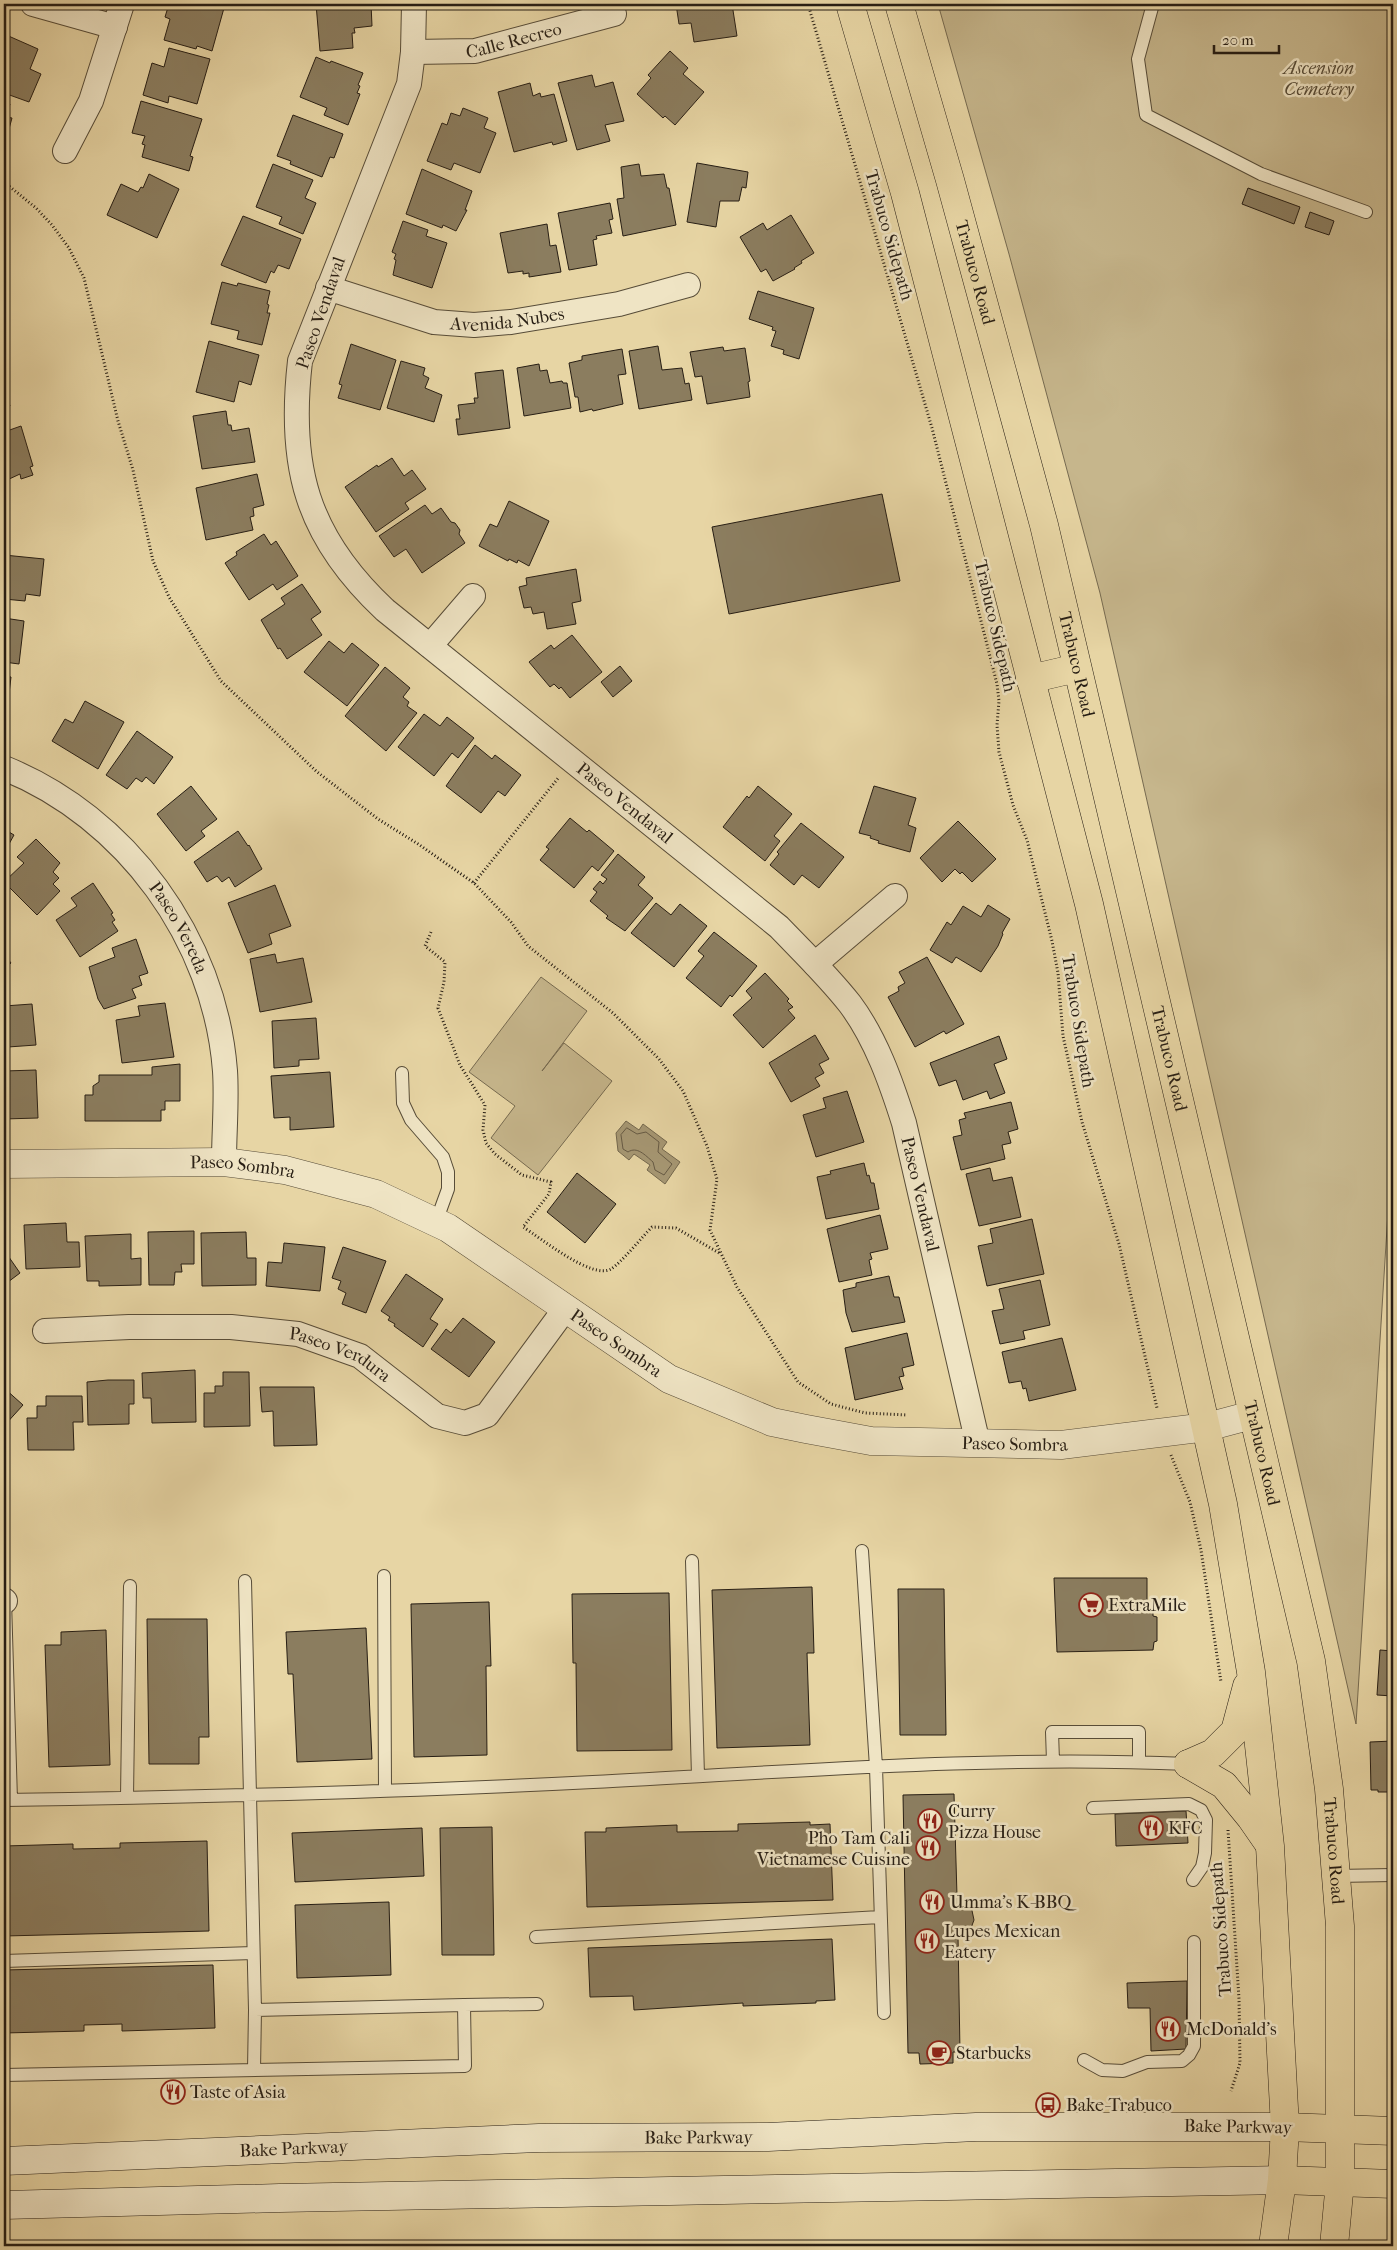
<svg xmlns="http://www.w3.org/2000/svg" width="1397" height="2250" viewBox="0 0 1397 2250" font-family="'IM FELL French Canon',serif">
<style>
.green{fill:#c6b68c;stroke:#766a50}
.water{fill:#a69773;stroke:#73674d}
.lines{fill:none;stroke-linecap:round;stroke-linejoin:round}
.shore{stroke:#665a44;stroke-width:1}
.building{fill:#8b7d5f;stroke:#271e14}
.service-casing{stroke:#574c38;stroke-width:14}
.minor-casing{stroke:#574c38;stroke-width:26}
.tertiary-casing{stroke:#574c38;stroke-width:29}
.secondary-casing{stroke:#271e14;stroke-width:29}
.primary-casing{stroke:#271e14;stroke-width:29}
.path{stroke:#271e14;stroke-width:3;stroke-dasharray:1 2.5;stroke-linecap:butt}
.service{stroke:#efe4c4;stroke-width:12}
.minor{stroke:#efe4c4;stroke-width:24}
.tertiary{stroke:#efe4c4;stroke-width:28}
.secondary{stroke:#efe4c4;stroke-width:28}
.primary{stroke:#e7d5a4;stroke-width:28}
.labels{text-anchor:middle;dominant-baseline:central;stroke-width:5;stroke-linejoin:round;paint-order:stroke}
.street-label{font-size:18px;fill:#271e14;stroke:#efe4c4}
.park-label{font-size:18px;font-style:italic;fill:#574c38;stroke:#efe4c4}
.poi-label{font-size:18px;fill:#271e14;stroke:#efe4c4;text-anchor:start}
</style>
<rect width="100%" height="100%" fill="#e7d5a4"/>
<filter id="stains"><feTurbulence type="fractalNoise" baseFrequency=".004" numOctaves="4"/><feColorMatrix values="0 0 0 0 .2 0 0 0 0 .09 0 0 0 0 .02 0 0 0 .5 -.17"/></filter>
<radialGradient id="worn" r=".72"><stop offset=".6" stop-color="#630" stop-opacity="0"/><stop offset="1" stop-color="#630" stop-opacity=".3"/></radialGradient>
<path class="green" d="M938,4H1393V1132L1356,1724L1100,593L1009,254Z
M541,977L587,1011L542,1071L564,1043L612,1081L538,1175L491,1138L515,1106L469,1072Z"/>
<path class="water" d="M626,1121L639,1130L643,1124L667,1142L662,1149L680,1162L665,1184L647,1170L650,1165L634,1154L629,1160L618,1151L616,1133Z"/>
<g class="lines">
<path class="shore" d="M627,1128L637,1134L646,1132L659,1142L658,1152L672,1164L664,1175L655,1170L653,1162C645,1155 637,1146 628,1152L623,1149L621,1135Z"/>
</g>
<path class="building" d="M169,4H209L224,8L212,51L197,46L196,49L164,40L170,19L165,17Z
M316,4H371L372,26L354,28L355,33H352L353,48L320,51Z
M676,4H732L737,36L694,42L691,23L679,24Z
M4,34L38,49L30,69L41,74L29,102L4,93Z
M169,48L210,59L197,104L169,96L168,103L143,95L152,63L164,67Z
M670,51L688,68L683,74L704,92L675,125L665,116L663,118L637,94L651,78L648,75Z
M316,57L330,63L331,61L363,73L358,85L360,86L357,93L360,94L348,125L324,115L327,108L300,97Z
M592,75L595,87L613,82L624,121L605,125L610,141L577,150L558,83Z
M530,83L533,96L540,93L541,97L554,94L567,141L553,145L552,142L514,152L498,92Z
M141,101L202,119L190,156L193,157L189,171L142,157L145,145L142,144L145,136L132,133Z
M4,102L10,104L6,117L12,118L4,147Z
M463,108L488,118L484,128L496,133L480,173L454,163L451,170L427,161L442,123L447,125L451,113L460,116Z
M293,115L343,134L334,158L330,157L322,177L290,164L291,161L277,156Z
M697,163L748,172L746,188L742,187L739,201H720L716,227L687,222Z
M273,164L313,180L305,198L316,203L303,234L279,224L282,217L256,207Z
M639,164L641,176L664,174L667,188H669L676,225L623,236L617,199L624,198L621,167Z
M422,169L472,191L465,210H467L456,231L443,225L442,228L406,214Z
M149,174L179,189L157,238L107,215L121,184L138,192L141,187L143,188Z
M1248,188L1300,207L1294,224L1242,204Z
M610,203L613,219L609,220L612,233L596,236L597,239L593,240L597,265L569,270L558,213Z
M1310,212L1334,221L1329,235L1305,227Z
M791,215L814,253L801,261L802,263L794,268L795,269L773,281L766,269L761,272L740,237L763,223L767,230Z
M243,216L301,239L289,269L278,265L274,273L271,271L266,283L221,265Z
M403,221L428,230L426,236L447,243L432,288L393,275L396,260L394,259L396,254L392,252Z
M547,224L550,246L556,245L561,272L529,277V273L523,274V271L508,273L500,233Z
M222,282L237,286L238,283L270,291L267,304L269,305L267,313H270L262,345L237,339L239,331L211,324Z
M758,291L814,308L799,359L783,354L784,350L771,346L776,331L772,330L773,327L749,319Z
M209,341L259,355L251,385L239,381L234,402L196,392Z
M351,344L396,360L380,410L338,398L342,385L339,384Z
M658,346L662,370L682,368L685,384L689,383L692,400L639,409L629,351Z
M723,347L724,351L745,348L750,381L748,382L750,397L707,404L702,376L695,377L690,352Z
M622,349L626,374L618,375L623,404L593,411L592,409L580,412L578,397H575L569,363L582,360V356Z
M401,361L425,368L423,375L429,378L425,388L442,395L434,422L387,408Z
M539,364L540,371L547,370L550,383L562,381L563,383H567L571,408L524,416L517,368Z
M503,370L510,428L458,435L456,419H460L458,405L475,403L474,398H478L475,373Z
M4,387L10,406L4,408Z
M226,411L228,425H231L232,431L249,428L255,462L202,469L193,416Z
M21,426L33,466L30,467L33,475L21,479L20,474L7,480L6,478L4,479V432Z
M392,458L404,476L412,470L426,489L405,503L409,509L376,532L345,487L377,465L378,467Z
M257,474L264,505L253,508L254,516L250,517L253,530L206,540L196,488Z
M882,494L900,581L729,614L712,527Z
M509,501L549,521L529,566L518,560L517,563L509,559L508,561L479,546L490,524L497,527Z
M425,505L432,514L441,508L451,522L455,523L460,530L459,534L465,543L422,573L406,549L394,557L379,536Z
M264,534L271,545L276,541L298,576L277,590L273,584L249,600L225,563L237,555L236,552Z
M4,555L44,559L40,596L26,594L25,601L4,599Z
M576,569L581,601L572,603L576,624L547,629L544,612L533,614L531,607L524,608L519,587L527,585L526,578Z
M302,584L321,612L311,619L322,635L287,659L280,648L278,649L261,620L285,604L281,598Z
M4,618L24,621L19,664L4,662Z
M572,635L602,672L570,698L561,687L559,689L554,684L550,687L529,662L551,645L554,649Z
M329,641L344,653L352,643L379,665L347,706L304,672Z
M620,666L632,681L613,697L601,682Z
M385,667L410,688L403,697L409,702L407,706L417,713L386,751L345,716Z
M4,676L11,677L6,718H4Z
M85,701L124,722L98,769L52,741L65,719L73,723Z
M424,714L440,726L447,717L474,738L458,758L452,753L434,776L398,747Z
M137,731L173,757L154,784L146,777L142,782L136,778L127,789L106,775Z
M475,745L492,759L495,755L521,775L505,796L498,791L481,813L446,786Z
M191,786L217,819L201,831L205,836L186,851L157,814Z
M758,786L792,814L774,836L780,841L765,861L723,827L747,796L749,798Z
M874,786L916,798L908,825L916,828L910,852L878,843L879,841L870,838L871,836L859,833Z
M570,818L587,832L589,830L614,851L598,871L592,866L574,888L540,860L549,849L546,847Z
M958,821L996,859L972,882L962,872L960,874L955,869L942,882L920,858Z
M801,823L844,857L819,888L802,875L794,885L770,865L779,854L777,852Z
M4,829L14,835L4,853Z
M238,831L248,846L249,845L262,869L235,887L229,877L222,882L217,876L207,882L194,862Z
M36,839L60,863L53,872L59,878L53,884L60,891L37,915L4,882L24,863L17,857Z
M618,854L645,877L638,885L653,898L625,931L606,918L608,916L590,901L597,892L593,889L600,881L603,884L607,879L601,875Z
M93,883L113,913L111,914L115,920L112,922L118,931L80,957L56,920L77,906L71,898Z
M275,885L291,926L269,934L272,944L248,953L228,903Z
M656,903L671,915L680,904L707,926L674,967L631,933Z
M988,905L1010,919L1002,933L1003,934L998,946L981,972L956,957L952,963L930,950L947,922L951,925L963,906L981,917Z
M714,932L757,966L732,997L730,995L721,1007L686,978L704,956L698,951Z
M136,939L148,973L139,976L142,985L132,989L136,998L104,1009L98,999L89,967L115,957L112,948Z
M4,954L11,963L4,969Z
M275,954L277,963L303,958L312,1002L260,1012L250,959Z
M927,957L964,1024L946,1034L944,1031L915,1047L888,997L899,991L898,987L905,983L899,972Z
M765,973L789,999L787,1001L793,1007L788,1010L795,1018L763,1048L733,1015L752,998L746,991Z
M165,1003L174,1057L122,1063L116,1020L140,1016L138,1006Z
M32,1004L36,1045L8,1047L9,1061L4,1062V1006Z
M316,1018L319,1059L299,1060V1066L274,1068L272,1021Z
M815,1035L829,1059L819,1064L824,1073L815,1078L820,1086L791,1102L769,1063Z
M999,1036L1007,1059L994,1064L1005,1093L990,1099L987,1091L963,1100L956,1080L939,1086L930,1063Z
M180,1064V1101H165V1110H161V1121H85V1095H93V1086L99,1082V1075H152V1067Z
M36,1070L38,1118L4,1119V1071Z
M330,1072L334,1127L290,1130V1117L274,1118L271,1076Z
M847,1091L864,1142L816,1157L803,1115L826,1108L823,1098Z
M1011,1102L1018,1129L1008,1132L1011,1143L1002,1145L1005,1159L961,1170L953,1137L962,1135L959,1120L966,1118L964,1113Z
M864,1163L867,1176L869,1175L871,1183H874L879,1209L826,1219L817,1177L831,1174L830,1171Z
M990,1168L993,1181L1012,1177L1021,1217L979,1226L966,1174Z
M577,1173L616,1204L585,1243L547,1212Z
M880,1215L888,1249L870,1253L872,1259L869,1260L872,1275L839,1282L827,1229Z
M1032,1219L1044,1274L987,1286L978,1246L993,1243L990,1229Z
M66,1223L67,1242H79L80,1267L26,1269L24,1225Z
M194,1231V1264H181L182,1272H175L174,1285H149L148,1232Z
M246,1232L247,1258H256V1285L202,1286L201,1233Z
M131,1234V1259L141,1258V1285L99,1286V1281H87L85,1236Z
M284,1243L325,1247L320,1291L266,1286L268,1262L282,1263Z
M343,1247L386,1261L366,1313L342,1304L346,1293L338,1289L341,1281L332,1278Z
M4,1250L20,1273L4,1285Z
M406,1274L443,1299L430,1319L438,1324L423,1347L394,1326L395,1324L388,1320L390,1317L381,1311Z
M889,1276L894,1297H899L905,1322L852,1332L846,1313L843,1290L856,1287V1283Z
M1040,1280L1050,1325L1023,1331L1025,1339L1000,1344L992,1311L1004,1309L999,1289Z
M463,1318L495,1342L469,1377L431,1349L446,1329L451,1333Z
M907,1333L914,1365L902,1368L904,1376L899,1377L903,1389L855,1400L845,1348Z
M1062,1338L1076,1390L1029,1401L1026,1388L1023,1389L1021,1381L1009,1383L1002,1352Z
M195,1370L196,1422L152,1423L151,1398H143L142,1373Z
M223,1372H249L250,1426L204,1427V1393H215V1386H223Z
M108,1380H134V1404H129V1424L88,1425L87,1382Z
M260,1387H314L317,1445L274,1446L273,1411L262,1412Z
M4,1388L23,1405L4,1426Z
M46,1396H82L83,1422H73L74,1450H28L27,1418H37V1406H46Z
M1054,1578H1147V1607H1153V1616L1157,1617V1641L1154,1642L1153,1650L1057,1652Z
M812,1587L814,1653H807L810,1745L717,1748L712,1590Z
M898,1589H944L946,1735H900Z
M669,1593L672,1750L577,1751L576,1663H573L572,1594Z
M489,1602L491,1666H486L487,1755L414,1757L411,1604Z
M147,1619H207L209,1737H199V1764H149Z
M366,1628L372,1759L297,1762L293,1674H288L286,1632Z
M106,1630L110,1765L49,1767L45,1645H61V1632Z
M1380,1650L1393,1651V1696L1377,1695Z
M1393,1741V1792H1378V1790H1371L1370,1742Z
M954,1794L957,1896L971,1906L974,1920L971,1928L958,1936L960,2052H953V2063L920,2064L919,2053H908L903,1795Z
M1186,1811L1188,1843L1116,1846L1115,1814Z
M810,1822V1825L830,1824L833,1900L587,1907L585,1832H606V1828L677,1825V1832L738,1831V1824Z
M492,1827L494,1955H442L440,1828Z
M422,1828L424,1876L295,1882L292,1833Z
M207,1841L209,1931L4,1936V1846L73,1844V1849L120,1848V1843Z
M389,1902L391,1975L297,1978L295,1905Z
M832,1939L835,2000L816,2001V2003L743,2006V2003L634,2010L633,1996L590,1997L588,1948Z
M213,1965L215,2028L122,2031V2024L84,2025V2031L4,2033V1970Z
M1187,1981L1186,2049L1151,2051L1150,2008H1128L1127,1983Z"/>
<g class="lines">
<g class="service-casing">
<path id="service" d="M1153,4L1138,59L1146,115L1261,174L1366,212
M402,1073L403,1103L411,1120L443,1157L448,1172V1189L436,1222
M862,1551L876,1767L884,2013
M692,1561L698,1776
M384,1576L385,1790
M245,1581L255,2010L464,2005
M5,1601L11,1800
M1053,1761L1052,1732H1139V1762
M127,1797L130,1586
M4,1800C200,1797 397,1792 593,1782C791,1772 989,1755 1188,1764
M1093,1808L1189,1804L1201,1810L1206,1820L1205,1853L1202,1867L1193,1880
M1336,1876L1393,1875
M536,1937L880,1917
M4,1961L253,1953
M1084,2060L1102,2070L1123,2071L1147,2062L1182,2061L1189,2055L1194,2046V1942
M254,2070L255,2010
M4,2075L465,2066L464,2005L537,2004"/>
</g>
<g class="minor-casing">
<g id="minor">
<path d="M33,4L115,27"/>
<path id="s1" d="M414,4L413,52L409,84L300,361C288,466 306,536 385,610L779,927C803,952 828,976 850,1004C876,1039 891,1082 904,1123L978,1444"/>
<path id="s2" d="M413,52L475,51L614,14"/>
<path d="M65,151L91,101L122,4"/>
<path id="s3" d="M328,288L434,322L474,325L511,322L619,304L688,285"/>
<path d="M430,646L473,596"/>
<path id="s4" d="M4,768C126,817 215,939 225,1071C227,1101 224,1132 224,1162"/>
<path d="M815,964L895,896"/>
<path id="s5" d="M45,1331L129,1327H231L298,1334L360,1356L437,1416L465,1423L487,1415L565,1309"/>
<path d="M4,1600L5,1601"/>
</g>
</g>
<g class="tertiary-casing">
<g id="tertiary">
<path id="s6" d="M4,1164L224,1162L285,1170L376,1194L448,1228L669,1379L772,1422L806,1429L871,1441L1061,1445L1207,1427L1252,1415"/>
</g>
</g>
<g class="secondary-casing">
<g id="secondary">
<path id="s7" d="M4,2161L539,2138L768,2137L976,2127H1285"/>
<path d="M4,2205L280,2198L1282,2180"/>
</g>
</g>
<g class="primary-casing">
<g id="primary">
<path d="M850,4L905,193L1089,904L1223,1504L1251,1672L1270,1846L1285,2127L1282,2180L1273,2246"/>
<path id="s8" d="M899,4L950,180L1044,525L1311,1661L1329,1789L1340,1926V2182L1334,2246"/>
<path d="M1030,679L1077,668"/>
<path d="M1188,1764L1213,1753L1235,1731L1247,1686"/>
<path d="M1188,1764L1224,1785L1251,1818L1269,1844"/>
<path d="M1285,2127L1393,2131"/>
<path d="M1282,2180L1393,2184"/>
</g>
</g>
<path class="path" d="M808,4L932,428L997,684L999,701L997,725L999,752L1013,805L1027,840L1052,941L1058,973L1063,1036L1082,1122L1119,1244L1157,1408
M4,182L36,208L52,225L69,248L84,278L118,421L133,470L153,561L169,597L221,681L316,771L378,819L418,844L474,883L511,922L528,946L613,1013L659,1059L683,1091L707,1146L717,1179L710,1230L737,1287L798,1382L831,1404L865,1413L907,1415
M474,883L559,777
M431,932L425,946L445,962L444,982L438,1008L460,1065L485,1105L483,1130L486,1143L495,1154L522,1175L551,1182L549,1194L523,1227C541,1238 592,1280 611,1269C619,1265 644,1235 652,1227L676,1228L721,1254
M1171,1455L1190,1502L1201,1550L1221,1682
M1228,1830L1239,1999L1240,2063L1231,2091"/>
<use href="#service" class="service"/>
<use href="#minor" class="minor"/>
<use href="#tertiary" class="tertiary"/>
<use href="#secondary" class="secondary"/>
<use href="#primary" class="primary"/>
</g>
<defs>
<g id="supermarket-ring" transform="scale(1.25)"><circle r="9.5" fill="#efe4c4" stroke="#8f2418" stroke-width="1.5"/><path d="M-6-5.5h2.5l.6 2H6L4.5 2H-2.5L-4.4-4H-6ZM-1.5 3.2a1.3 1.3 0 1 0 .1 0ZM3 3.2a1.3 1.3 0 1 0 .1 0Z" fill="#8f2418"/></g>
<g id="restaurant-ring" transform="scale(1.25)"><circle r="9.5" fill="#efe4c4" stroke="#8f2418" stroke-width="1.5"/><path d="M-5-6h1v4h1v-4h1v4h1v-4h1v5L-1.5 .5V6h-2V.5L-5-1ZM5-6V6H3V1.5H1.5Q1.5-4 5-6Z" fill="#8f2418"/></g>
<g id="cafe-ring" transform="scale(1.25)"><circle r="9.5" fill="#efe4c4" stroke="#8f2418" stroke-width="1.5"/><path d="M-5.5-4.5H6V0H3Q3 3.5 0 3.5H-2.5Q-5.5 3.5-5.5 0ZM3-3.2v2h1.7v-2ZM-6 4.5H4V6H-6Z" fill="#8f2418"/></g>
<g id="bus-ring" transform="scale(1.25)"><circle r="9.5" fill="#efe4c4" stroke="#8f2418" stroke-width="1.5"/><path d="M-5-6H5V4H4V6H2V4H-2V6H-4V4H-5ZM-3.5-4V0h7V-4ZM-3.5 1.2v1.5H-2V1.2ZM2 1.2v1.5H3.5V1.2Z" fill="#8f2418"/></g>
</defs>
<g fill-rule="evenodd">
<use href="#supermarket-ring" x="1091" y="1605"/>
<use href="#restaurant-ring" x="930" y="1821"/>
<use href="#restaurant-ring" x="1151" y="1828"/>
<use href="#restaurant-ring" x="928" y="1848"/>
<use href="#restaurant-ring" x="932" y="1902"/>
<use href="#restaurant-ring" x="927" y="1941"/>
<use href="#restaurant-ring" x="1168" y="2029"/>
<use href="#cafe-ring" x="939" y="2053"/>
<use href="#restaurant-ring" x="173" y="2092"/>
<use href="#bus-ring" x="1048" y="2105"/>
</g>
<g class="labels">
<g class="street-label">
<text stroke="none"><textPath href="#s2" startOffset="102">Calle Recreo</textPath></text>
<text transform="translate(889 235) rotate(74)">Trabuco Sidepath</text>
<text stroke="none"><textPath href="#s8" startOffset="279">Trabuco Road</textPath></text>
<text transform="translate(321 313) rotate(-71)">Paseo Vendaval</text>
<text stroke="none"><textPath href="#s3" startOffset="185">Avenida Nubes</textPath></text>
<text transform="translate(995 626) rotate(77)">Trabuco Sidepath</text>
<text stroke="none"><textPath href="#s8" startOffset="684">Trabuco Road</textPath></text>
<text stroke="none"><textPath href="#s1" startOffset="961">Paseo Vendaval</textPath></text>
<text stroke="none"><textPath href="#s4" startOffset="242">Paseo Vereda</textPath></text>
<text transform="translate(1078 1021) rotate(81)">Trabuco Sidepath</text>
<text stroke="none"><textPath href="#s8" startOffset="1089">Trabuco Road</textPath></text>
<text stroke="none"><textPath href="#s6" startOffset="239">Paseo Sombra</textPath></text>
<text stroke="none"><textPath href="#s1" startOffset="1468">Paseo Vendaval</textPath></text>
<text stroke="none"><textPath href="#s6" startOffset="659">Paseo Sombra</textPath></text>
<text stroke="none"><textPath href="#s5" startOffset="300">Paseo Verdura</textPath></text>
<text stroke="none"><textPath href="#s6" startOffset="1079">Paseo Sombra</textPath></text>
<text stroke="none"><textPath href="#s8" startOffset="1494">Trabuco Road</textPath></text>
<text stroke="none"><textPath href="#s8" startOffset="1899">Trabuco Road</textPath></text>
<text transform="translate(1221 1929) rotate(-94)">Trabuco Sidepath</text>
<text transform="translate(1238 2127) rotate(1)">Bake Parkway</text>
<text stroke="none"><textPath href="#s7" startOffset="695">Bake Parkway</textPath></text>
<text stroke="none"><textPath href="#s7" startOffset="290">Bake Parkway</textPath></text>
</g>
<g class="park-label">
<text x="1319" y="68">Ascension<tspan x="1319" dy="21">Cemetery</tspan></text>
</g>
<g class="poi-label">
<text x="1108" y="1605">ExtraMile</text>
<text x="948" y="1811">Curry<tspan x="948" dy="21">Pizza House</tspan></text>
<text x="1168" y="1828">KFC</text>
<text x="910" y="1838" text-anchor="end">Pho Tam Cali<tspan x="910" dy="21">Vietnamese Cuisine</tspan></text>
<text x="950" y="1902">Umma's K-BBQ</text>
<text x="944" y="1931">Lupes Mexican<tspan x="944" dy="21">Eatery</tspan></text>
<text x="1186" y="2029">McDonald's</text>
<text x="956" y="2053">Starbucks</text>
<text x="190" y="2092">Taste of Asia</text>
<text x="1066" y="2105">Bake-Trabuco</text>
</g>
</g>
<rect width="1397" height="2250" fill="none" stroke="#e7d5a4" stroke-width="20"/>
<rect x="5" y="5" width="1387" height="2240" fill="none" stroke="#271e14" stroke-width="2.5"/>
<rect x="10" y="10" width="1377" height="2230" fill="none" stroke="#271e14"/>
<path d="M1214 45v8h65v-8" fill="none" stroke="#271e14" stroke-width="2.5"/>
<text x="1222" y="45" font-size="15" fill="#271e14" stroke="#efe4c4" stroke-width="4" paint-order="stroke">20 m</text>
<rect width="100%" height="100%" filter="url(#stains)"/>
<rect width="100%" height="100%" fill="url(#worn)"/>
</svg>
